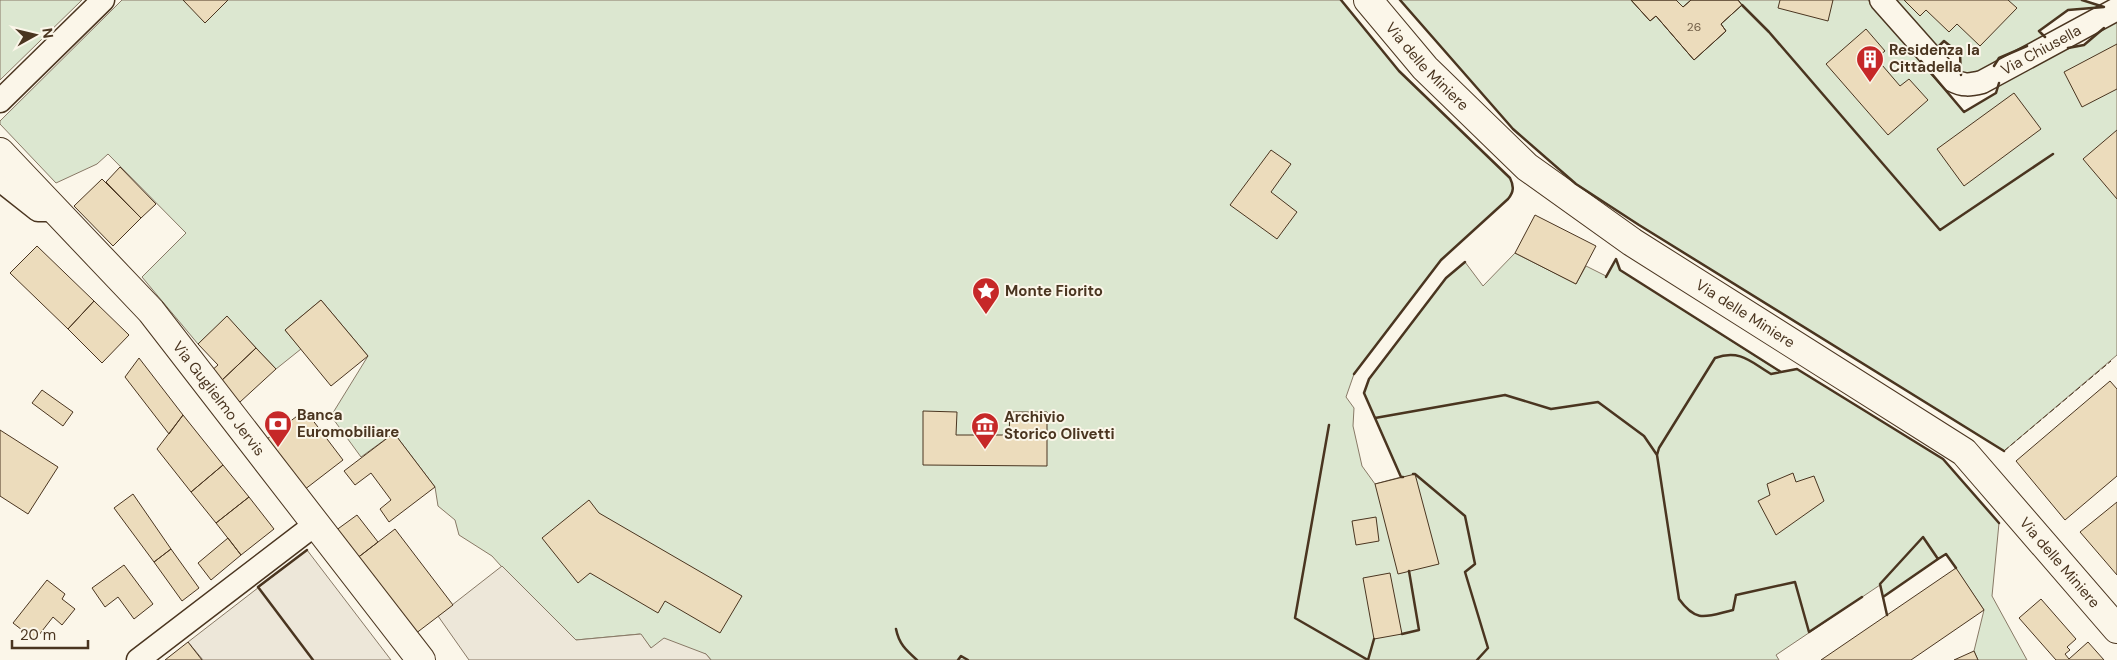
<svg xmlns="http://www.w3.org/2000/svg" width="2117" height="660" viewBox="0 0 2117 660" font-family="'DM Sans',sans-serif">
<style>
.green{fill:#dce7d0;stroke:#887966}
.parking{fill:#ede7d9;stroke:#887966}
.building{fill:#ecdcbc;stroke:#4a3520}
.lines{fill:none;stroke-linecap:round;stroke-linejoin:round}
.minor-casing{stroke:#4a3520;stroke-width:25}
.tertiary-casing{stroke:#4a3520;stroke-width:30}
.primary-casing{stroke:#4a3520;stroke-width:30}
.minor{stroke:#fbf6e9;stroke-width:22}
.tertiary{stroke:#fbf6e9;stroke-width:28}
.primary{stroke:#fbf6e9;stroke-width:28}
.fence{stroke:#4a3520;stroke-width:1;stroke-dasharray:6 2.5;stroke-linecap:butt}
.wall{stroke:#4a3520;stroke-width:2.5}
.labels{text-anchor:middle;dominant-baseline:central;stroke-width:4;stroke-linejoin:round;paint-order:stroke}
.number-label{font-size:12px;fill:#725f47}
.poi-label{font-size:15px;font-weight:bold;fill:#4a3520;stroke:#fbf6e9;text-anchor:start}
.street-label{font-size:15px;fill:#4a3520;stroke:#fbf6e9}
</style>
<rect width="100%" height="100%" fill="#fbf6e9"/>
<path class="green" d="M0,0H82L0,80Z
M122,0H1341L1399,71L1510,178C1514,186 1514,192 1508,199L1441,260L1354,374L1346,397L1354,408L1353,426L1362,466L1375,484L1401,477L1364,393L1369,379L1446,278L1465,262L1483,286L1515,253L1576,284L1586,266L1606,276L1616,259L1620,270L1780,372L1797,369L1943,459L1999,523L1992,596L2027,660H1978L1974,651L1984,610L1946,554L1883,597L1880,585L1776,655L1779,660H711L706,654L651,648L640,634L576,640L510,576L492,556L459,535L455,520L438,506L435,487L394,433L361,457L331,416L368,356L321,300L285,330L301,349L276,369L227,317L198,344L142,277L186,233L108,154L97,164L56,183L0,124V121Z
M1400,0H1868L1964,112L1996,93L1999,82L2069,47L2084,45L2117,17V355L2004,451L1639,225L1576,184L1513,129Z
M1890,0H2082L2104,7L2068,10L2039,31L2046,37L1999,58L1988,73L1960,75V54L1944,41L1934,52Z"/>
<path class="parking" d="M307,550L391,660H203L188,642Z
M502,566L576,640L641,634L651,648L664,638L706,654L711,660H469L438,616Z"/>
<path class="building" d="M183,0H228L205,23Z
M1631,0H1676L1683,7L1691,0H1738L1742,5L1721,24L1726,31L1694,60L1656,16L1650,21Z
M1631,0H1676L1683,7L1691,0H1738L1742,5L1721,24L1726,31L1694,60L1656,16L1650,21Z
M1780,0H1833L1828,21L1778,8Z
M1904,0H2008L2017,8L1980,46L1957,24L1949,32L1926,10L1920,16Z
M1866,29L1885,51L1876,58L1900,86L1909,79L1928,100L1888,135L1826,64Z
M2117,44V89L2082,107L2064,72Z
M2014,93L2041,129L1964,186L1937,149Z
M2117,130V199L2083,159Z
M1271,150L1291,164L1271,192L1297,212L1277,239L1230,205Z
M120,167L156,204L141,218L106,182Z
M102,179L141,218L113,246L74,206Z
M1535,215L1596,246L1576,284L1515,253Z
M37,246L94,301L68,329L10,273Z
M321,300L368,356L331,386L285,330Z
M94,301L129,335L102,363L68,329Z
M227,316L256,348L220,382L211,371L218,365L198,344Z
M256,348L276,369L240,402L220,382Z
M139,358L183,415L169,434L125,377Z
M2110,381L2117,389V476L2065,520L2016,461Z
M42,390L73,412L63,426L32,403Z
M305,410L343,460L304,490L267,439Z
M923,411L957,412L956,435H1009L1010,412H1047V466L923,465Z
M183,415L223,465L191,492L157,449Z
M0,430L58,467L28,514L0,496Z
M394,433L435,487L389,522L380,509L391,500L371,473L355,485L344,471Z
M223,465L249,497L216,523L191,492Z
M1793,473L1796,482L1814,476L1824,501L1776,535L1758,501L1770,495L1767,484Z
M1415,474L1439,564L1398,574L1375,484Z
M133,494L171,549L154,562L114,508Z
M249,497L274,529L241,555L216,523Z
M589,500L599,513L742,596L720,633L665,601L658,613L590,573L578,583L542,538Z
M2117,502V575L2080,532Z
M357,515L378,542L356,559L335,531Z
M1376,517L1379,541L1356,545L1352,521Z
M395,529L453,605L415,634L356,559Z
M228,538L241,555L211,580L198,563Z
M171,549L199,588L182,601L154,562Z
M124,565L153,604L134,619L118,597L105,607L92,588Z
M1956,568L1984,610L1911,660H1821Z
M1390,573L1402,634L1374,639L1363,578Z
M47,580L65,594L62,599L75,609L62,625L53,617L35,640L13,623Z
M2041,599L2076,639L2067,647L2070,650L2065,654L2069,659L2088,642L2104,660H2056L2019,618Z
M188,642L202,660H165Z
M1974,651L1978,660H1954Z"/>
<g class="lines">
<g class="minor-casing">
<g id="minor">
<path id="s1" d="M1881,0L1952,80C1963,86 1970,85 1982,82L2117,9"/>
<path d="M0,101L103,0"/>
<path d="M0,180L38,210H56"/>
<path d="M138,660L317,523"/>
</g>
</g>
<g class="tertiary-casing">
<g id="tertiary">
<path id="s2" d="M1368,0L1425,68L1527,167L1632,242L1964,452L2117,629"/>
</g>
</g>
<g class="primary-casing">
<g id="primary">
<path id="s3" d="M0,152L151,311L421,660"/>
</g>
</g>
<use href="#minor" class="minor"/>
<use href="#tertiary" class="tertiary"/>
<use href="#primary" class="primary"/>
<path class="fence" d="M2004,451L2111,361"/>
<path class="wall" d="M1341,0L1399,71L1510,178C1514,186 1514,192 1508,199L1441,260L1354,374
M1400,0L1513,129L1576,184L1639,225L2004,451
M1742,5L1769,32L1940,230L2053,154
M2045,37L2039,31L2068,10L2104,7L2082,0
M2068,48L2084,45L2104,28
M1935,50L1944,41L1960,54L1961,75
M1921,61L1964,112L1996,93L1999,83
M1994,66L1999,58L2027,46
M1606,277L1616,259L1620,270L1781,372L1797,369L1943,459L1999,523
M1781,372L1771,374C1751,362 1740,349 1715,358L1659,448L1657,455L1679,599C1697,624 1707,616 1733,610L1736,595L1795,582L1809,632L1862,597
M1375,418L1505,395L1551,409L1598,402L1644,436L1657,455
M1329,425L1295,618L1368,660L1374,639
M1413,474H1415L1465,516L1475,564L1465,572L1488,648L1477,660
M1403,477H1401L1364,393L1369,379L1446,278L1465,262
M307,550L258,587L313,660
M1883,597L1938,559
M1887,615L1880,584L1923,537L1938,559L1946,554L1956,568
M896,629C899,644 906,650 917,660
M1402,634L1419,630L1409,571
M958,660L961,656L968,660"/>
</g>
<defs>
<g id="building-pin" transform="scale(1.4375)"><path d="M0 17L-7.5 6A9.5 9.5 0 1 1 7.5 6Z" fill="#c62828" stroke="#fbf6e9"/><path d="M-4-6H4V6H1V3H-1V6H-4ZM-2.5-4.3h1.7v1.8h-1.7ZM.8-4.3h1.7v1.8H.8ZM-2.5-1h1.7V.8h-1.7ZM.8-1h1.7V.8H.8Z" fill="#fff"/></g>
<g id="sight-pin" transform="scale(1.4375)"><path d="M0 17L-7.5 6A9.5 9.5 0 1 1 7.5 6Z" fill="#c62828" stroke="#fbf6e9"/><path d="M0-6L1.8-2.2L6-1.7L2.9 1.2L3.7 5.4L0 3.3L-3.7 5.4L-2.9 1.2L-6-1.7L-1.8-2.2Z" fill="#fff"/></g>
<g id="bank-pin" transform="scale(1.4375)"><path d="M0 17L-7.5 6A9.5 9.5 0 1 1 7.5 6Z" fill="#c62828" stroke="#fbf6e9"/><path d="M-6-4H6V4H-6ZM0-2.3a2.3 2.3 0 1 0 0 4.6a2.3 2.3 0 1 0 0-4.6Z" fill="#fff"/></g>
<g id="museum-pin" transform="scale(1.4375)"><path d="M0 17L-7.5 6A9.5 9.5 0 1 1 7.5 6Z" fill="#c62828" stroke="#fbf6e9"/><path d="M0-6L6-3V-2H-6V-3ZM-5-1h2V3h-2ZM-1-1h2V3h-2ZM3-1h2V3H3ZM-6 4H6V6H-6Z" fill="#fff"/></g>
</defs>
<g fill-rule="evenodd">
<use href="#building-pin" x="1870" y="59"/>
<use href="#sight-pin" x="986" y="291"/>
<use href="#bank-pin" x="278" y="424"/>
<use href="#museum-pin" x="985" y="426"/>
</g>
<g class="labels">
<g class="number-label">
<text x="1694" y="27">26</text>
</g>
<g class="poi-label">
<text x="1889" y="50">Residenza la<tspan x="1889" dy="17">Cittadella</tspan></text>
<text x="1005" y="291">Monte Fiorito</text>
<text x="297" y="415">Banca<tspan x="297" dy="17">Euromobiliare</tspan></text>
<text x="1004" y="417">Archivio<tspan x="1004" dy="17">Storico Olivetti</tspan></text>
</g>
<g class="street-label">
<text stroke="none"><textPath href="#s1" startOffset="205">Via Chiusella</textPath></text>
<text stroke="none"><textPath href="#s2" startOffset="89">Via delle Miniere</textPath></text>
<text stroke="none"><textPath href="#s2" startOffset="494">Via delle Miniere</textPath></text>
<text stroke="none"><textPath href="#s3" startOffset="330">Via Guglielmo Jervis</textPath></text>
<text stroke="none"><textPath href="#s2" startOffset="899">Via delle Miniere</textPath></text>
</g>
</g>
<g transform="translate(35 35) rotate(82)" stroke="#fbf6e9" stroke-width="4" paint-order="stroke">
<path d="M0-4L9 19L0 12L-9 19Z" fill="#4a3520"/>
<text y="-8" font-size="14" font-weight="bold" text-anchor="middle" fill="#4a3520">N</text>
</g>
<path d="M12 640v8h76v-8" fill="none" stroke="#4a3520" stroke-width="2.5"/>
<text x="20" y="640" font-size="15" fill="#4a3520" stroke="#fbf6e9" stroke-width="4" paint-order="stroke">20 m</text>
</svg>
